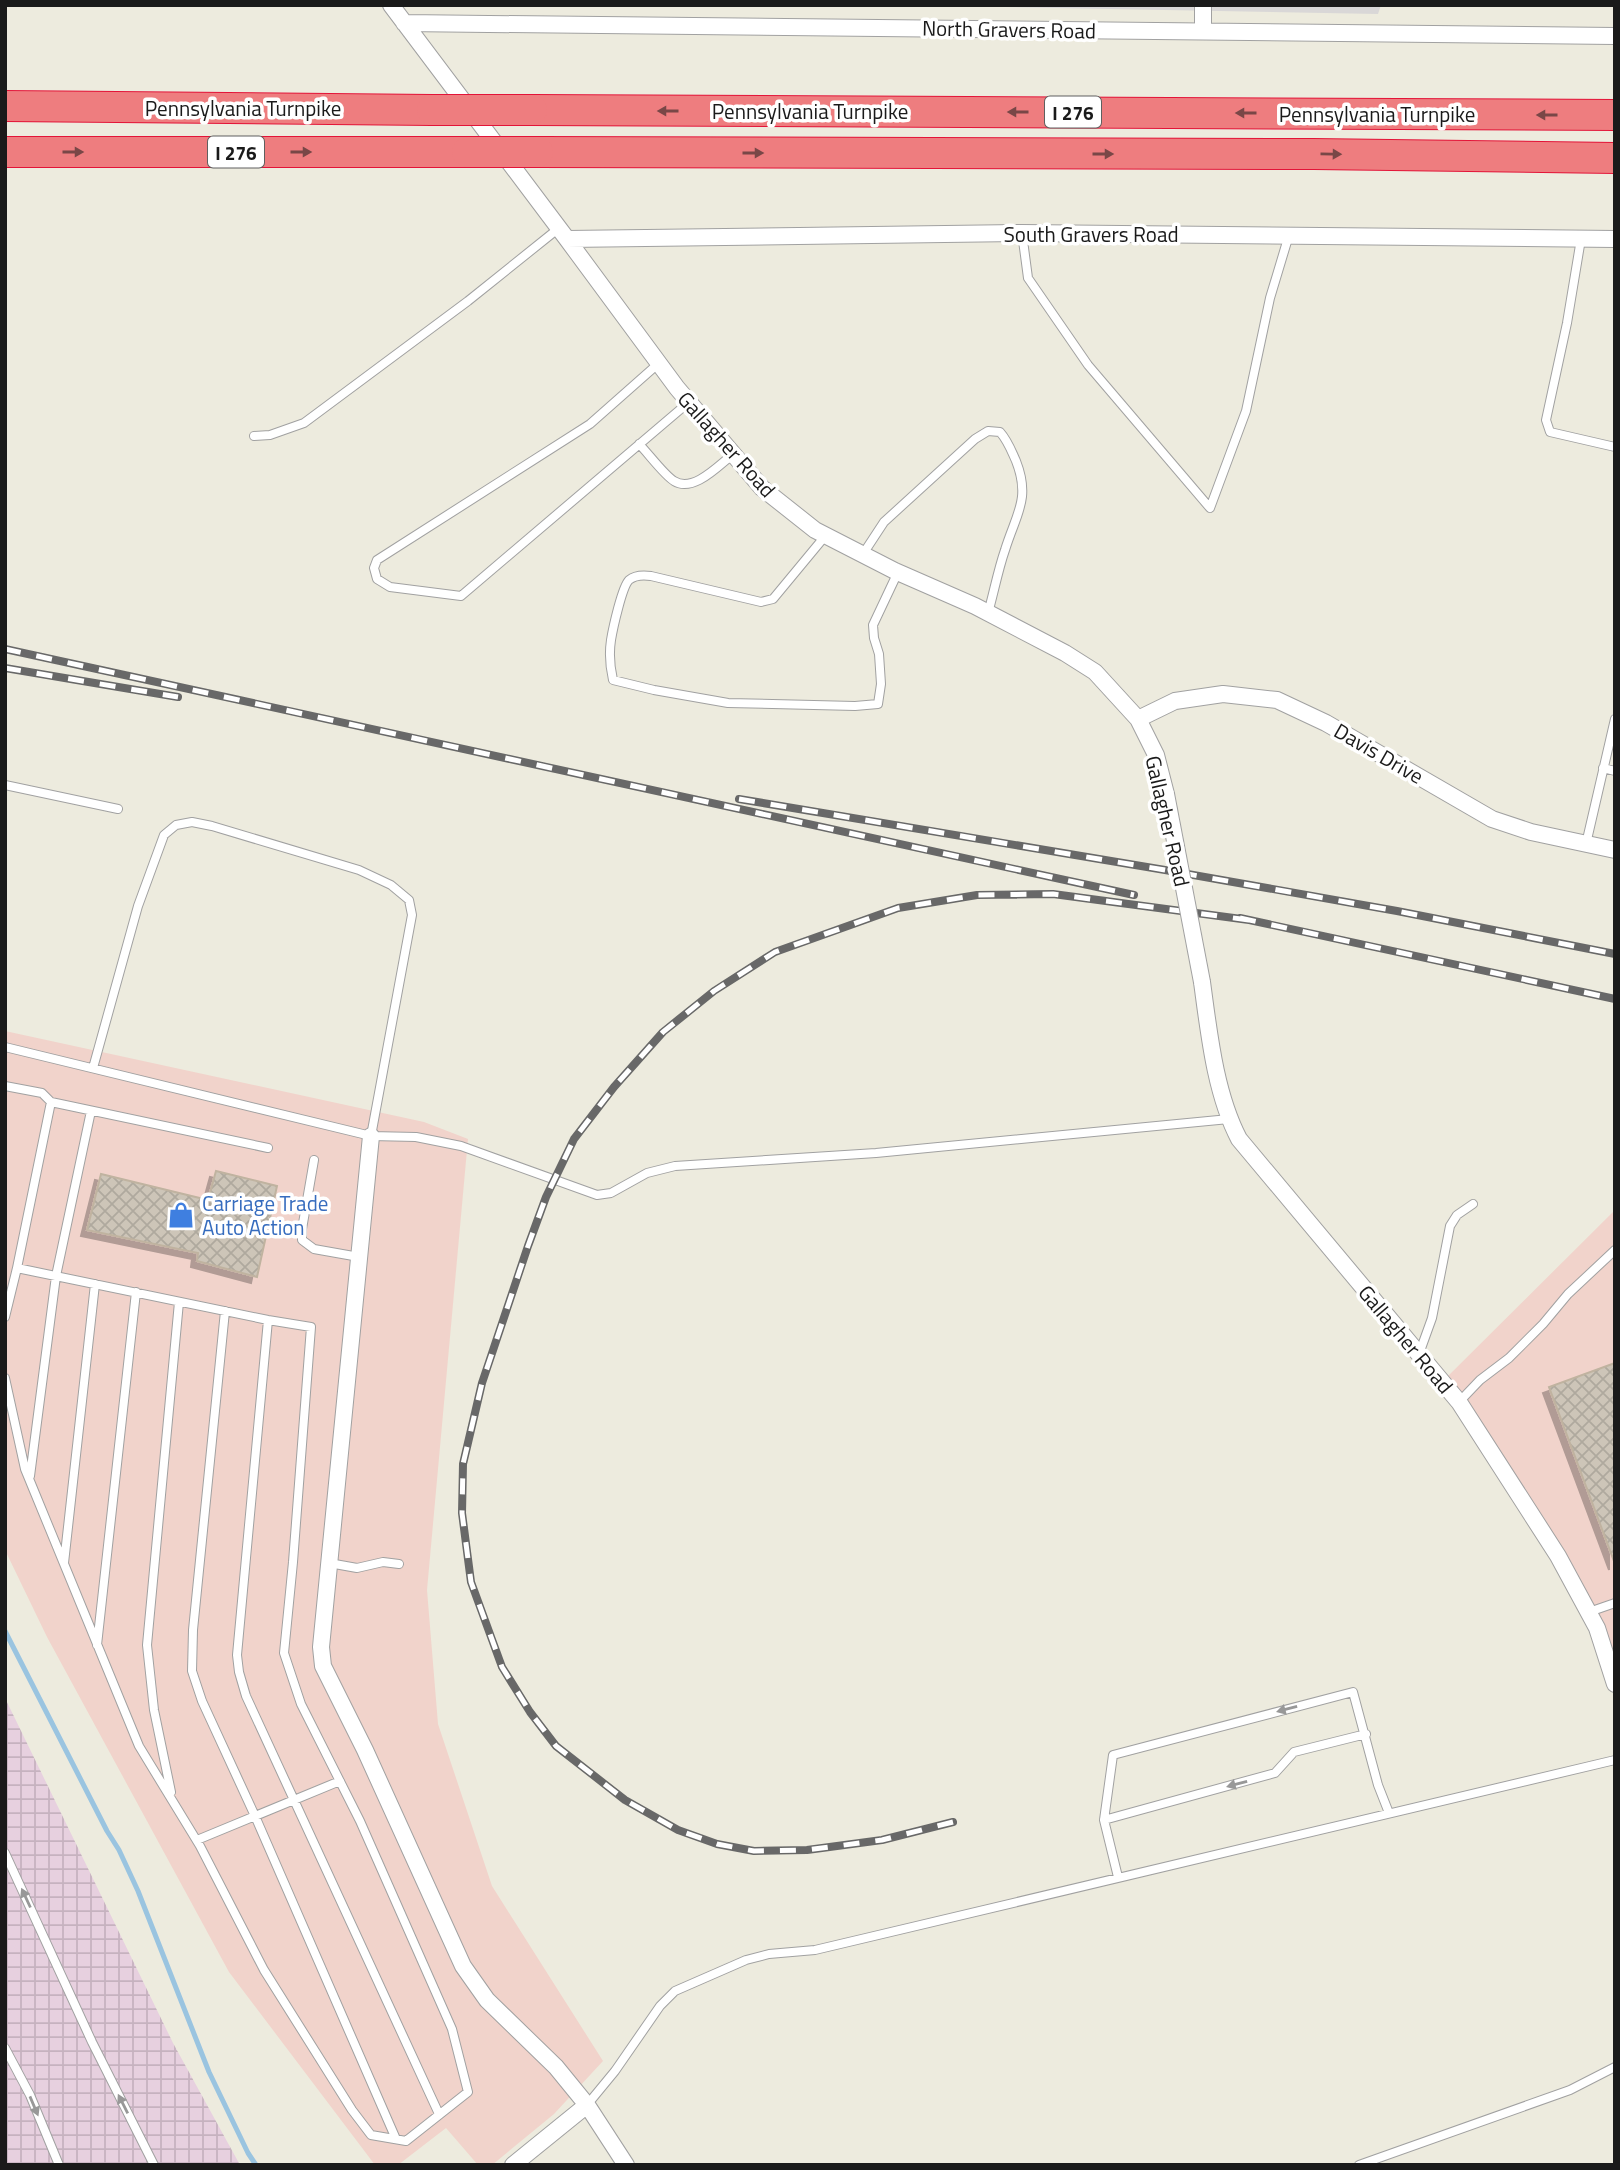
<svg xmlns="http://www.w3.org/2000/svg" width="1620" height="2170" viewBox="0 0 1620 2170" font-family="'Titillium Web',sans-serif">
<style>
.residential{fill:#d9d7d7}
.commercial{fill:#f1d3cb}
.industrial{fill:url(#industrial-grid)}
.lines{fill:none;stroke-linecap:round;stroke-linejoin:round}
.stream{stroke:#9ac4e0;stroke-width:5}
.building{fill:url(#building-cross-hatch);stroke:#c0b3a0;stroke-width:2;filter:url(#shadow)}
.lane-casing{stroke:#a1a1a1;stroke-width:10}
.street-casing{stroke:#a1a1a1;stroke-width:18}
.highway-casing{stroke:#e31438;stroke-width:32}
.lane{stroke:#fff;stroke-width:8}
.street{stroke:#fff;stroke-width:16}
.highway{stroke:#ee7d7f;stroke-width:30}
.rail-casing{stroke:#686868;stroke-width:8}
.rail{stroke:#fff;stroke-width:5;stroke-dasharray:16;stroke-linecap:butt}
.street-bridge-casing{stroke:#a1a1a1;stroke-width:18;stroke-linecap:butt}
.highway-bridge-casing{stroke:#e31438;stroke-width:32;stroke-linecap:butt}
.street-bridge{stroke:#fff;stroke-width:16}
.highway-bridge{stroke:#ee7d7f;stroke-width:30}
.oneway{fill:#794747}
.oneway2{fill:#989898}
.labels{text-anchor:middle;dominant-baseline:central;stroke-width:7;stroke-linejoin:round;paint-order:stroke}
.shield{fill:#fff;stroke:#5f5f5f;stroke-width:2}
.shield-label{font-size:19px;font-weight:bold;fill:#1a1a1a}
.street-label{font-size:21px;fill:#1a1a1a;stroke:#fff}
.shop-label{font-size:21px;fill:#366cbe;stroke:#fff;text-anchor:start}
</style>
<defs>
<pattern id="industrial-grid" width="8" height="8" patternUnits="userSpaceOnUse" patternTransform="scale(1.75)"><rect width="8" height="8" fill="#e7d0df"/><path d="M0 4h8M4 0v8" fill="none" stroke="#c6b2bf"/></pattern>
<pattern id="building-cross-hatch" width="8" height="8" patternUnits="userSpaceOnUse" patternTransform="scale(1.75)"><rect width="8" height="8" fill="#cdc5b8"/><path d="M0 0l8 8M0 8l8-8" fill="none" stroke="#afa99e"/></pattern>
<filter id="shadow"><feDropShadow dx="-6" dy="6" stdDeviation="0" flood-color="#0004"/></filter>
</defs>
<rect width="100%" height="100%" fill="#edebde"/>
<path class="residential" d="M897,5H1381L1378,14Z"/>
<path class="commercial" d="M5,1031L424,1122L468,1139L427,1590L438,1724L492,1886L603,2061L554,2114L492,2165H478L446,2128L398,2165H375L229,1972L47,1637L5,1550Z
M1615,1210V1684L1597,1628L1442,1382Z"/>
<path class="industrial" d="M5,1698L173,2043L240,2165H5Z"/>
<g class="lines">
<path class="stream" d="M5,1631L107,1831L119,1850L138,1891L209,2072L248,2153L256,2165"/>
</g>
<path class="building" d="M216,1171L277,1186L257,1277L197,1261L198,1253L87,1230L101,1174L208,1200Z
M1615,1363V1564L1549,1387Z"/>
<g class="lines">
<g class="lane-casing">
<path id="lane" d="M1022,233L1028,278L1088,365L1210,508L1246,411L1270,298L1289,235
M1581,239L1567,323L1546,420L1550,432L1615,447
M659,363L590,424L377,560L374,568L377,579L390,587L461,596L689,402
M254,436L270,435L304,423L468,301L559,228
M639,444C648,453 664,475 674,481C693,493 718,466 732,455
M826,535L773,599L761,602L651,576C644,575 635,575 629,580C622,587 613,628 611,640C609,653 610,667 613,680L654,690L728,703L855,706L878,704L881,684L879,654L874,638L873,625L898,572
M863,554L884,522L975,439L988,431L1000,432C1008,441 1011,450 1016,461C1031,499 1016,514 1005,550C998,570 994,592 988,613
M1603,768L1615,771
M5,785L118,809
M1586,844L1615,719
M5,1047L371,1136L416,1137L461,1146L597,1195L611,1193L647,1173L675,1166L876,1153L1229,1119
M93,1068L138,906L164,835L176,825L192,822L212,826L359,870L391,885L409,900L412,915L371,1136
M5,1086L42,1093L51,1102L17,1268
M51,1102L268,1148
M314,1160L302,1229V1240L314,1249L359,1257
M225,1311L193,1630L192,1671L202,1701L255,1816L396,2139
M5,1317L17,1268L268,1320L311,1327L293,1562L284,1653L301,1704L360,1821L452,2029L468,2092L406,2141L371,2135L352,2110L264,1970L200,1846L139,1746L25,1469L5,1378
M268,1320L237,1655L239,1672L246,1696L439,2114
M1419,1354L1432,1318L1450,1226L1457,1215L1473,1204
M1459,1402L1480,1380L1509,1358L1543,1324L1568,1294L1615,1250
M30,1476L56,1276L91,1111
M64,1563L95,1284
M329,1563L357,1568L383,1562L399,1564
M1589,1612L1615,1603
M97,1645L136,1292
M171,1792L154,1710L147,1645L179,1302
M1104,1820L1275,1773L1294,1752L1366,1734
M197,1840L340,1781
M5,1853L92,2042L154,2165
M1118,1877L1104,1820L1113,1755L1353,1692L1378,1785L1389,1813
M5,2048L30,2095L59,2165
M587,2105L615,2071L660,2006L675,1991L746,1960L769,1954L815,1950L1615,1760
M1359,2165L1570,2090L1615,2067"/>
</g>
<g class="street-casing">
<path id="street" d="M391,5L567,239L677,388L762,488L815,530L895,571L975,606L1065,653L1095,672L1138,719L1156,755L1166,794
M1203,5V31
M404,23L1615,36
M567,239L1022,233L1615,239
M1138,719L1175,701L1223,694L1277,700L1326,723L1492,819L1531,832L1615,850
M1202,982C1209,1033 1215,1093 1239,1139L1459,1402L1558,1556L1597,1628L1615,1684
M371,1136L321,1647L323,1666L365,1750L463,1966L487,2000L556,2067L587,2105L626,2165
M513,2165L587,2105"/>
</g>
<g class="highway-casing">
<path id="highway" d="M5,106L432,110
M532,110L1615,115
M5,152H467
M538,152L1314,154L1615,158"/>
</g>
<use href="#lane" class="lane"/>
<use href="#street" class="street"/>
<use href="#highway" class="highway"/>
<g class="rail-casing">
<path id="rail" d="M5,649L1134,895
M5,668L178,697
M739,799L1165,870L1397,911L1615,954
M1240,918L1615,999
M953,1822L882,1840L807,1850L754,1851L717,1844L678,1830L625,1800L556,1746L530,1712L502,1667L471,1582L462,1513L463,1464L482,1383L528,1246L546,1197L574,1139L614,1087L663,1032L714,991L775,952L898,908L977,895L1053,894L1249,920"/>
</g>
<use href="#rail" class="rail"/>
<g class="street-bridge-casing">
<path id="street-bridge" d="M1166,794L1202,982"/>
</g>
<g class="highway-bridge-casing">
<path id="highway-bridge" d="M432,110H532
M467,152H538"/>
</g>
<use href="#street-bridge" class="street-bridge"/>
<use href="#highway-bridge" class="highway-bridge"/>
</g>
<defs><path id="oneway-solid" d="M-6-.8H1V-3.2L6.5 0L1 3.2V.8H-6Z" transform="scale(1.75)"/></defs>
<g class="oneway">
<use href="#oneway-solid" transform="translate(668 111) rotate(-180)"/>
<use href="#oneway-solid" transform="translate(1018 112) rotate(-180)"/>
<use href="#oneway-solid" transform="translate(1246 113) rotate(-180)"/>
<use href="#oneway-solid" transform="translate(1547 115) rotate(-180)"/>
<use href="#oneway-solid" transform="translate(73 152)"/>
<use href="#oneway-solid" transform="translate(301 152)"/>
<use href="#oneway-solid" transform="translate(753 153)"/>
<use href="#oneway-solid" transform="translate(1103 154)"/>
<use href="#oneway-solid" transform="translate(1331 154) rotate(1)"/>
</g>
<g class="oneway2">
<use href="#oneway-solid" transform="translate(1287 1709) rotate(165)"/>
<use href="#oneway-solid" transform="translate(1237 1784) rotate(165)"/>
<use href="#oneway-solid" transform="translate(26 1898) rotate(-115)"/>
<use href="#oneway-solid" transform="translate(123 2104) rotate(-117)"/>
<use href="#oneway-solid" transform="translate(34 2106) rotate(67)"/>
</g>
<defs>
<g id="shop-bare" transform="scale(2.1)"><path d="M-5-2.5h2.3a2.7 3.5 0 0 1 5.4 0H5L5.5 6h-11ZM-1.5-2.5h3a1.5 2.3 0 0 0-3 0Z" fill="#3f7fe0" stroke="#fff" stroke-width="2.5" paint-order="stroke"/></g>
</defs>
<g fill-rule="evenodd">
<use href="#shop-bare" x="181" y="1215"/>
</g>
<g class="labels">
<g class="shield">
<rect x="1045" y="96.5" width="56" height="31" rx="5"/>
<rect x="208" y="136.5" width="56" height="31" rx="5"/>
</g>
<g class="shield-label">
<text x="1073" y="112">I 276</text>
<text x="236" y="152">I 276</text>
</g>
<g class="street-label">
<text transform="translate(1009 29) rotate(1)">North Gravers Road</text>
<text x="243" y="108">Pennsylvania Turnpike</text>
<text x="810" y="111">Pennsylvania Turnpike</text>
<text x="1377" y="114">Pennsylvania Turnpike</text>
<text x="1091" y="234">South Gravers Road</text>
<text transform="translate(727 444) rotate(48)">Gallagher Road</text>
<text transform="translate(1379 753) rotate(30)">Davis Drive</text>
<text transform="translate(1168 821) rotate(77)">Gallagher Road</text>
<text transform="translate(1406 1339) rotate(50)">Gallagher Road</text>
</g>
<g class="shop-label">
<text x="202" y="1203">Carriage Trade<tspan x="202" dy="24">Auto Action</tspan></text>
</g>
</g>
<rect width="1620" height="2170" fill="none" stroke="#1a1a1a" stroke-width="14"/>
</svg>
